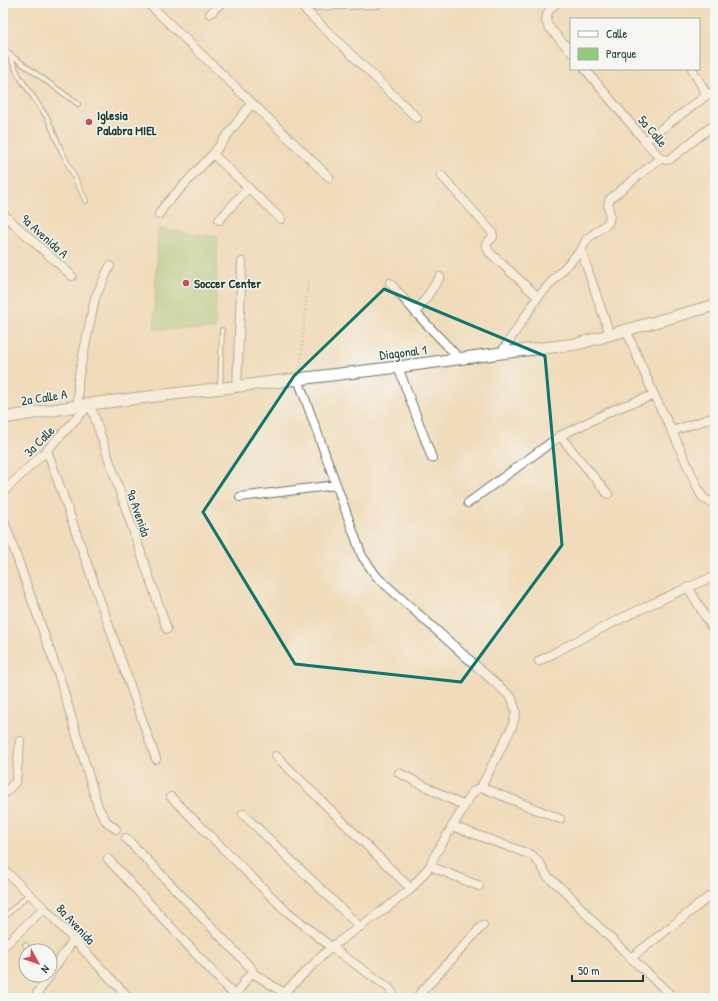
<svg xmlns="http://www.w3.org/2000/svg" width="718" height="1001" viewBox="0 0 718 1001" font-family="'Patrick Hand',sans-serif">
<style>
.green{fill:#90ca7d;stroke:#588458}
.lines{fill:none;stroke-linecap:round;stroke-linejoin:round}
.lane-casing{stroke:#687463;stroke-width:6}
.street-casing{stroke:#687463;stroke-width:10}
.secondary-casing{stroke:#687463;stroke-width:13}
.path{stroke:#687463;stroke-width:1.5;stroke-dasharray:1 3;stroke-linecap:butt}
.lane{stroke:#fff;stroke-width:4}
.street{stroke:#fff;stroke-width:8}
.secondary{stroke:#fff;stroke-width:11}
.marked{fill:none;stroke:#0f766e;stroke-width:3;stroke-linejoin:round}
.poi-dot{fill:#d1495b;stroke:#f6f6f2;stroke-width:1.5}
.labels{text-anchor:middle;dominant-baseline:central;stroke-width:3;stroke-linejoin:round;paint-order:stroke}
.poi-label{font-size:13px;font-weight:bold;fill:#1f3d34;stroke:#f6f6f2;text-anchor:start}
.street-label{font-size:13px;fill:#1f3d34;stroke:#f6f6f2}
</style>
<rect width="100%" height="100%" fill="#f6f6f2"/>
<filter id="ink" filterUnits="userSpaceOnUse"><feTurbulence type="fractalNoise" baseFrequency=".025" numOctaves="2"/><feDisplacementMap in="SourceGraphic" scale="8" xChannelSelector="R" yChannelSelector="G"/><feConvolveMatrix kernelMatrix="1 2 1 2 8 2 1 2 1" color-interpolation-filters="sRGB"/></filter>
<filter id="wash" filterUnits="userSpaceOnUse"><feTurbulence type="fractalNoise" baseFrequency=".012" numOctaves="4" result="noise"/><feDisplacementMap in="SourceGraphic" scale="16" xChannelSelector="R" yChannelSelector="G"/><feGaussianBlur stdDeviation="0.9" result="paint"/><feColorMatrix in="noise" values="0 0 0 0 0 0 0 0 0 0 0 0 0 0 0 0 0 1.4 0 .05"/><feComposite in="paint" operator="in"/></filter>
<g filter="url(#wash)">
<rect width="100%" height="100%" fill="#f0dbba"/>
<path class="green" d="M158,229L218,237L215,329H154Z"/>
</g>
<g filter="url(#ink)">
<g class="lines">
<g class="lane-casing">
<path id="lane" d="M304,8L378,6
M3,48L9,54L78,104
M9,54L19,76L48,119L61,150L86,201
M220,388L222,330
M3,918L29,894
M25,945L32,951"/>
</g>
<g class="street-casing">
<path id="street" d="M148,3L329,177
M298,3L417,118
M556,3L550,9L547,15L546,21L548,26L571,52
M210,14L221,3
M585,69L645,141L660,158L666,160L670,159L711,127L715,125
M692,69L707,95
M645,141L707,95L715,91
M213,154L281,219
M441,175L492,232L493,237L486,244L489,252L538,297
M3,214L72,276
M159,214L165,205L213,154L252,103
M219,220L248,188
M440,277L416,313L460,359
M390,283L416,313
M626,330L654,395L672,431L715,417
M610,335L581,250L587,239L608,223L610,216L608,205L610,199L660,158
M501,353L538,297L581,250
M398,367L432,458
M237,386L242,262
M78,406V380L95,298L110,266
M672,431L700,493L704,499L711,502L715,500
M560,436L608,494
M47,450L156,759
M3,492L47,450L90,404L167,629
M240,497L336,485
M468,503L560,436L615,409L654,395
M3,518L60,679L98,807L106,821L116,829
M688,587L715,633
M539,661C596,630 655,601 715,576
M276,756L411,889
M399,773L464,806
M481,787L560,819
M3,794L6,792L16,781L20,741
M171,797L283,908L331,947L389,988L396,998
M243,814L360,927
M452,826L532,855L541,865L547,876L567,893L591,919L631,958L674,998
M126,838L252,969L253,973
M108,859L235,996
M430,866L479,886
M3,869L44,908L129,998
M3,947L44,908
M631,958L715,892
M50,974L74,939
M284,993L292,998
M34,998L50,975
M234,998L246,979L253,973L284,993L331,947L389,906L411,889L430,866L435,855L473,792L481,787L512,727L516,712L512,698L377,577L362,556L298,379
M416,998L483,925"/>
</g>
<g class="secondary-casing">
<path id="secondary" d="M3,418L90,404L398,367L501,353L577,344L715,305"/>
</g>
<path class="path" d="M300,370L308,280"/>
<use href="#lane" class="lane"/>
<use href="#street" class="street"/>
<use href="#secondary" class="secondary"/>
</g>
</g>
<path d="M0 0H718V1001H0ZM384,289L545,356L562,545L461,682L295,664L203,512L294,376Z" fill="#f0dbba" fill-opacity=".55" fill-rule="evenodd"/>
<path class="marked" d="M384,289L545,356L562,545L461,682L295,664L203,512L294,376Z"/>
<g class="poi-dot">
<circle cx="89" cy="122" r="4"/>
<circle cx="186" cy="283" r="4"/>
</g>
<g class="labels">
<g class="poi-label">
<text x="97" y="115">Iglesia<tspan x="97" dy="15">Palabra MIEL</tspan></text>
<text x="194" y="283">Soccer Center</text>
</g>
<g class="street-label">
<text transform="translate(653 131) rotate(49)">5a Calle</text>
<text transform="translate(45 236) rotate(42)">9a Avenida A</text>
<text transform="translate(403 352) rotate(-7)">Diagonal 1</text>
<text transform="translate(44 397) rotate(-9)">2a Calle A</text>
<text transform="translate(39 441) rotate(-46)">3a Calle</text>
<text transform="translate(139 513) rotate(71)">9a Avenida</text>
<text transform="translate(76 924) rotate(47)">8a Avenida</text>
</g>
</g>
<rect width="718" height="1001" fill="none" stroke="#f6f6f2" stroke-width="16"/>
<rect x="570" y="18" width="130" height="52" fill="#f6f6f2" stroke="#a0aca6"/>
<rect x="578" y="31" width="20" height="6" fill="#ffffff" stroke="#a0aca6"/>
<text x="606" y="38" font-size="12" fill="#1f3d34">Calle</text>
<rect x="578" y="48" width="20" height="12" fill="#90ca7d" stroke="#a0aca6"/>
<text x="606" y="58" font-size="12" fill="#1f3d34">Parque</text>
<g transform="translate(38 963) rotate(130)"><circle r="19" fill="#f6f6f2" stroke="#a0aca6"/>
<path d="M0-3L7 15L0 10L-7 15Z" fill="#d1495b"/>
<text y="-6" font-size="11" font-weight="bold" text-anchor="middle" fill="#1f3d34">N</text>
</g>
<path d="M572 975v6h71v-6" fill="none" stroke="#1f3d34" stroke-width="2"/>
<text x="578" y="975" font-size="12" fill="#1f3d34" stroke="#f6f6f2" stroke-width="3" paint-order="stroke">50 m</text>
</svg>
